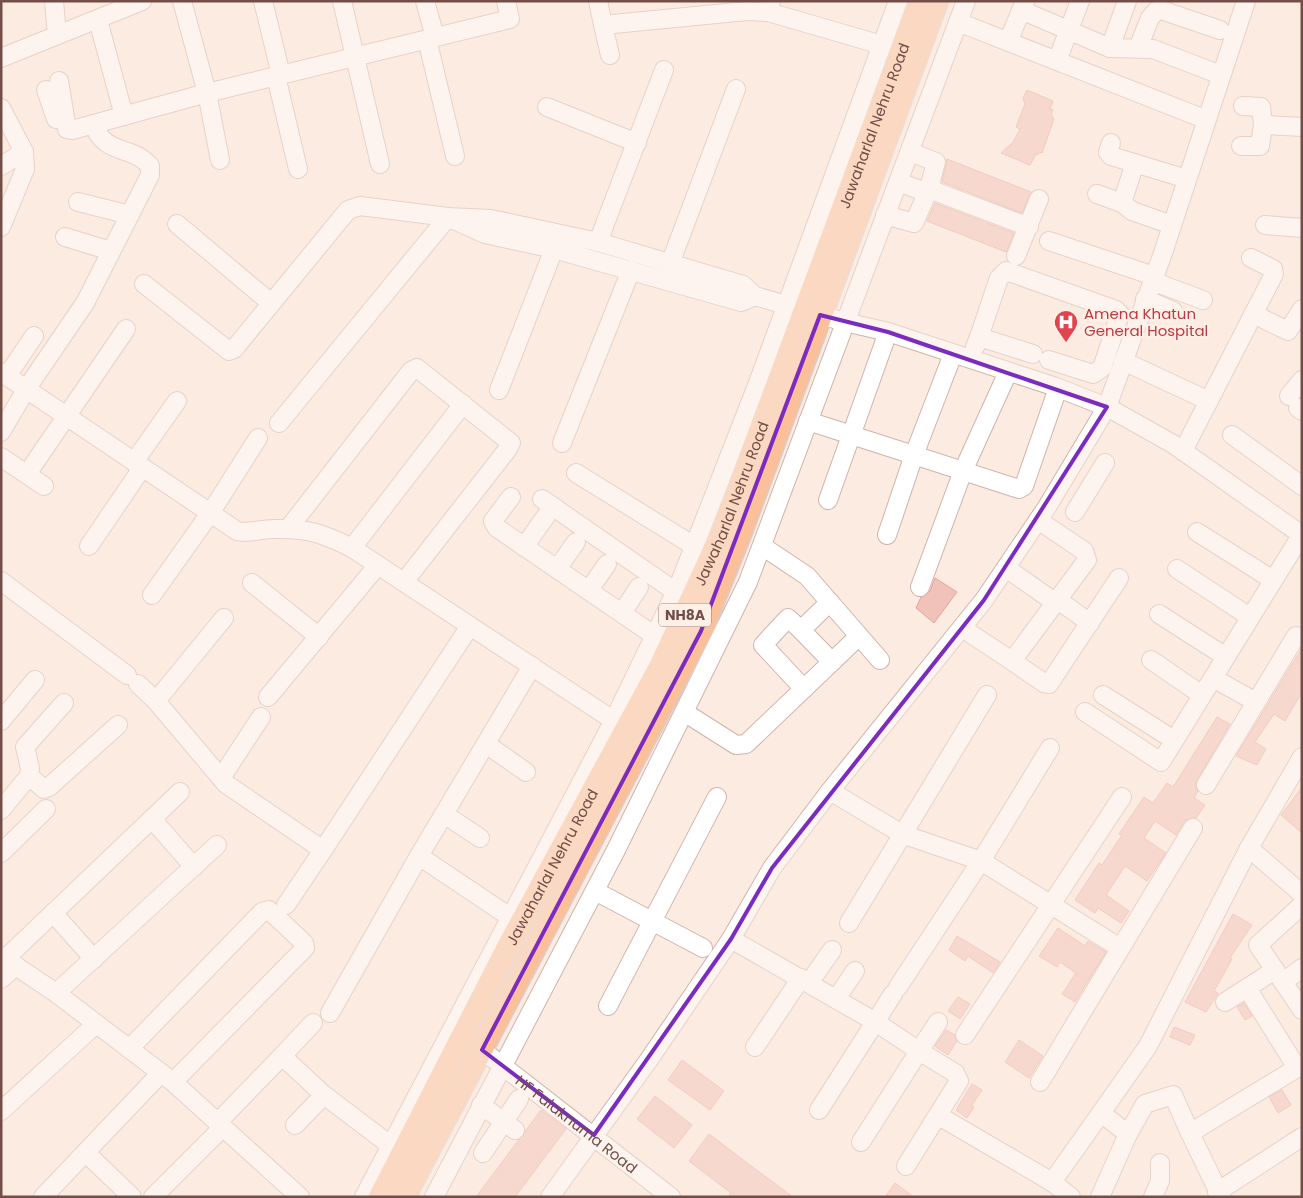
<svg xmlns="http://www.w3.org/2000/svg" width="1303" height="1198" viewBox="0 0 1303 1198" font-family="Poppins,sans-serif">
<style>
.building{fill:#f1c2b9;stroke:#e4a59a}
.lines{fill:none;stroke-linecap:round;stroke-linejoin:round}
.minor-casing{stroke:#cfb3ab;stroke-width:20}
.major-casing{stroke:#d8cdcc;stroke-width:25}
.minor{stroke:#fff;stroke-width:18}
.major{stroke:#fbc099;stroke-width:22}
.marked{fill:none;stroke:#7b2cbf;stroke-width:4;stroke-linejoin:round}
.labels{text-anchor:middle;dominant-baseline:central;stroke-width:5;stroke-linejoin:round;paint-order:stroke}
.shield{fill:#fff0e7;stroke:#9d7f78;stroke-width:1}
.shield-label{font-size:14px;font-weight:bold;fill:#734e48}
.street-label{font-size:15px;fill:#734e48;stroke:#fff0e7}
.health-label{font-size:15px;fill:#be3a42;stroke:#fff0e7;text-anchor:start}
</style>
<rect width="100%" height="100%" fill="#fcebe1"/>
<path class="building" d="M1027,90L1053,101L1050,109L1053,110L1051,114L1054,119L1042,153L1039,152L1038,155L1036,154L1030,165L1001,153L1013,142L1020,129L1016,127L1025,104L1023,98Z
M947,159L1031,192L1022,213L942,182Z
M935,203L1014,233L1006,252L927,221Z
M935,578L957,592L934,623L916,608L921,597L930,591Z
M1302,648V692L1285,721L1274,714L1255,742L1266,749L1257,765L1236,756Z
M1217,717L1230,724L1197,780L1195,785L1198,791L1194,798L1205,805L1196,818L1188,819L1184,822L1176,835L1155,821L1144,838L1166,853L1147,881L1125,866L1106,895L1129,911L1121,923L1098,908L1095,913L1075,900L1099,863L1102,865L1122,835L1119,834L1144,797L1153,803L1167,783L1173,787Z
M1302,787V833L1281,815Z
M1233,914L1252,925L1230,958L1232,959L1214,991L1218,993L1206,1012L1185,1002Z
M1058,928L1085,946L1088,941L1106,952L1075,1002L1062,994L1076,973L1060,962L1057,967L1039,956Z
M957,936L1000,962L993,973L968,956L965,961L949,950Z
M958,997L970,1004L960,1019L948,1011Z
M1244,1003L1252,1016L1245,1020L1237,1007Z
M1174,1027L1195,1035L1190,1045L1170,1037Z
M946,1030L955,1035L957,1041L948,1055L935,1046Z
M1019,1040L1043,1056L1029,1078L1005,1062Z
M682,1060L724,1091L710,1110L668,1080Z
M972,1084L982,1090L972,1105L974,1107L967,1118L956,1110Z
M1282,1090L1291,1105L1278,1113L1269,1097Z
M655,1096L692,1125L674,1148L637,1119Z
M541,1110L566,1129L515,1197H476Z
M709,1134L751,1166L793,1197H728L731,1193L689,1161Z
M895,1183L914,1197H885Z"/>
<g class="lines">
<g class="minor-casing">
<g id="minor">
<path d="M54,1L57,35"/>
<path d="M263,1L281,75"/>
<path d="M342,1L380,164"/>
<path d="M425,1L435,37"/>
<path d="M598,1L603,25"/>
<path d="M1021,10L1110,48L1153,49L1213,72"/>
<path d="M768,12L882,45"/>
<path d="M98,20L124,116"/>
<path d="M958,22L1197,116"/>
<path d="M427,39L455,156"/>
<path d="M1008,42L1025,1"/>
<path d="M1110,48L1127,1"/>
<path d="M1138,48L1150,18L1156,11L1161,10L1220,30"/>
<path d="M610,55L603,25L747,11L768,12L771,1"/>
<path d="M1,58L142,1"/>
<path d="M1057,61L1080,1"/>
<path d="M276,76L298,169"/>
<path d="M59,81L67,129L72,130L207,93L182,1"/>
<path d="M46,90L56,119"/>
<path d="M547,107L637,143"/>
<path d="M1,108L24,152L1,166"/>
<path d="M1263,125L1302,127"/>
<path d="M1111,143L1108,152L1111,156L1187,179"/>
<path d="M1241,146H1260L1263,125L1261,107L1243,106"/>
<path d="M220,160L207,93L510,19L506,1"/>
<path d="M898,182L920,190L929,189L1029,227"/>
<path d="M1097,194L1122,203L1132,211L1172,225"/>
<path d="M78,202L130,215"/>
<path d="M1122,203L1135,163"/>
<path d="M885,215L914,223L929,189L936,162L910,152"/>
<path d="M454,220L485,234L554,249L741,302L755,296"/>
<path d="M177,224L271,303"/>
<path d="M1265,225L1302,228"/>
<path d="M1,227L25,169L24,152"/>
<path d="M65,237L111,251"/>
<path d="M1049,241L1154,276"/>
<path d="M598,242L664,70"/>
<path d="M1016,256L1039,199"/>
<path d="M670,264L736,89"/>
<path d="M1152,281L1203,300"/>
<path d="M144,284L229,351L234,349L348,210L360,206L448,217L491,219L598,242L743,285L755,296L845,322L888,332L1053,386L1107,407L1173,444L1302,535"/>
<path d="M1145,299L1173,311"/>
<path d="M1253,314L1288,331L1302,309"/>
<path d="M979,337L999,278L1006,271L1116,310L1120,314L1102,368L1093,374L1049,360"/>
<path d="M975,347L979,337L1033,354"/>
<path d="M1123,361L1209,401"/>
<path d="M1,372L237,531C249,534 261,529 273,529C307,528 322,533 352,548L622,726"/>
<path d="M7,376L34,336"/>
<path d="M499,390L554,249"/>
<path d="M1289,396L1302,380"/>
<path d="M1298,408L1302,411"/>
<path d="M808,421L1019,489L1024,486L1058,388"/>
<path d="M279,423L448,217"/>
<path d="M1,432L27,388L85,303L150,175V166C131,144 106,157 93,124"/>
<path d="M1232,435L1302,486"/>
<path d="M562,443L631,270"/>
<path d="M1183,451L1274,274L1273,269L1251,258"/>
<path d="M1,457L44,486"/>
<path d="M134,462L177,401"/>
<path d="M576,473L694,546"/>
<path d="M27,474L126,329"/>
<path d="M511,497L493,521L497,528L655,636"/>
<path d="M542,499L676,592"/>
<path d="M828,500L888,332"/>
<path d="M1075,512L1105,463"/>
<path d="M1038,520L1084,551L1087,560L1012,661L1044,683L1049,684L1119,578"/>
<path d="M288,529L411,371L417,368L511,443L507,450L404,582"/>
<path d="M1197,532L1273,580"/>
<path d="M887,535L914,455L953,354"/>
<path d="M89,546L142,468"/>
<path d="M762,546L807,576L880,660"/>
<path d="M524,547L546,516"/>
<path d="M352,548L463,404"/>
<path d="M1006,568L1056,603"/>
<path d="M557,569L576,542"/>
<path d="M1177,569L1250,617"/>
<path d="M1,581L127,675"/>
<path d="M252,583L319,637"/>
<path d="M920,587L963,471L1008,372"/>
<path d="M589,590L607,564"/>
<path d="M152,595L211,512L258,438"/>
<path d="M1058,600L1090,623"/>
<path d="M830,602L801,630L832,662"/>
<path d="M622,613L639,587"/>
<path d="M1159,614L1226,657"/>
<path d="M962,628L1012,661"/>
<path d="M801,630L788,618L763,645L804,689"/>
<path d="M1151,660L1202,695"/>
<path d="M1213,678L1256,702"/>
<path d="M138,684L156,701L226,784L323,850L470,626"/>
<path d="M1103,695L1174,740"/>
<path d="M268,697L378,565"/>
<path d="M156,701L224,618"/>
<path d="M684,712L736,745L746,744L859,636"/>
<path d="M1085,712L1161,762L1302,534"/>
<path d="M1,721L35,680"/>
<path d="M486,744L526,772"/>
<path d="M29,776L44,789L49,787L118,725"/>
<path d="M221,778L261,717"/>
<path d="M1206,785L1296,636L1302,638"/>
<path d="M830,791L902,834L981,861L1120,948"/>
<path d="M1,810L29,776L30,768L25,747L64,703"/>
<path d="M444,814L480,838"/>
<path d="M152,819L194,867"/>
<path d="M1249,848L1302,894"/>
<path d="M1,853L46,809"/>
<path d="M419,856L510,917"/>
<path d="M595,891L703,948"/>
<path d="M286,905L323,850"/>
<path d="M1302,905L1258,945L1302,1010"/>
<path d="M53,913L94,959"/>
<path d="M849,923L987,695"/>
<path d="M731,939L874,1021L919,1051L938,1022"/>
<path d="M1,956L56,993L173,1082L300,1197"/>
<path d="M5,959L180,792"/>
<path d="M1,979L16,966"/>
<path d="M1283,982L1302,968"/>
<path d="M809,983L832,950"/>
<path d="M898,987L981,861L1050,748"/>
<path d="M1247,988L1297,1068"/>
<path d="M56,993L217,845"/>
<path d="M836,999L855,971"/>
<path d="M1225,1002L1275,970"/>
<path d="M608,1006L717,797"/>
<path d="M330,1013L419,856L532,666"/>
<path d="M965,1035L1122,797"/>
<path d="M755,1047L801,978"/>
<path d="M129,1049L262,912L269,910L304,943L305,948L173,1082"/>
<path id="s1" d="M482,1050L671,1197"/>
<path d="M282,1056L313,1023"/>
<path d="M1040,1082L1193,828"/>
<path d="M481,1105L515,1130"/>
<path d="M819,1110L893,994"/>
<path d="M1,1111L96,1024"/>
<path d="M939,1116L1052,1182L1101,1113"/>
<path d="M217,1123L282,1056L324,1095L390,1145"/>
<path d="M295,1125L324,1095"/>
<path d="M1190,1133L1221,1197"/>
<path d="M1128,1134L1101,1113L1148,1046L1249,848L1302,757"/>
<path d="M861,1142L919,1051L955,1073L959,1081L906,1166"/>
<path d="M86,1153L132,1197"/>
<path d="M483,1153L519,1099"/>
<path d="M1052,1182L1071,1197"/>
<path d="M1217,1192L1302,1137"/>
<path d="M43,1197L161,1073"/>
<path d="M153,1197L223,1127"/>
<path d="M364,1197L614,720L679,585L758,383L898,1"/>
<path d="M434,1197L616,850L748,582L966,1"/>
<path d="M550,1197L648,1061L731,939L772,868L830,791L984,600L1047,507L1107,407L1163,253L1246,1"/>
<path d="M1100,1197L1128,1134L1145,1104L1173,1095L1190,1133L1302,1065"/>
<path d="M1153,1197L1160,1181V1163"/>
</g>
</g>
<g class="major-casing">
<g id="major">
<path id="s2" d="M380,1197L508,947L660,667L722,533L920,1"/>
<path d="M404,1197L701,631L740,534L937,1"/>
</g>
</g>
<use href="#minor" class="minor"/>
<use href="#major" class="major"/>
</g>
<path d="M0 0H1303V1198H0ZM820,315L888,332L1107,407L984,600L772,868L731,939L594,1135L482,1050L701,631Z" fill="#fcebe1" fill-opacity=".55" fill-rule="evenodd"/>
<path class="marked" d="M820,315L888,332L1107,407L984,600L772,868L731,939L594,1135L482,1050L701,631Z"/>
<defs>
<g id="hospital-pin" transform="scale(1.25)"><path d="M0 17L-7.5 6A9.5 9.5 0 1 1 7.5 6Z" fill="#e0444e" stroke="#fff0e7"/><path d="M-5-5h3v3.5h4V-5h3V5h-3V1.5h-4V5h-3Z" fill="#fff"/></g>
</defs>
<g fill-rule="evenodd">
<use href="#hospital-pin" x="1066" y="322"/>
</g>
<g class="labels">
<rect class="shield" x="659" y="603.5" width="52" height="23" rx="4"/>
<g class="shield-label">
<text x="685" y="615">NH8A</text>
</g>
<g class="street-label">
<text stroke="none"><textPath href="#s2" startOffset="1182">Jawaharlal Nehru Road</textPath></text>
<text stroke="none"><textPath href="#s2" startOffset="778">Jawaharlal Nehru Road</textPath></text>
<text stroke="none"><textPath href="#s2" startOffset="372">Jawaharlal Nehru Road</textPath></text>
<text stroke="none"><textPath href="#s1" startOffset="120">HF Falaknuma Road</textPath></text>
</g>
<g class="health-label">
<text x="1084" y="313">Amena Khatun<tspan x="1084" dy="17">General Hospital</tspan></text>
</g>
</g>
<rect width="1303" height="1198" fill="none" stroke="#734e48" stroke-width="5"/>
</svg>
